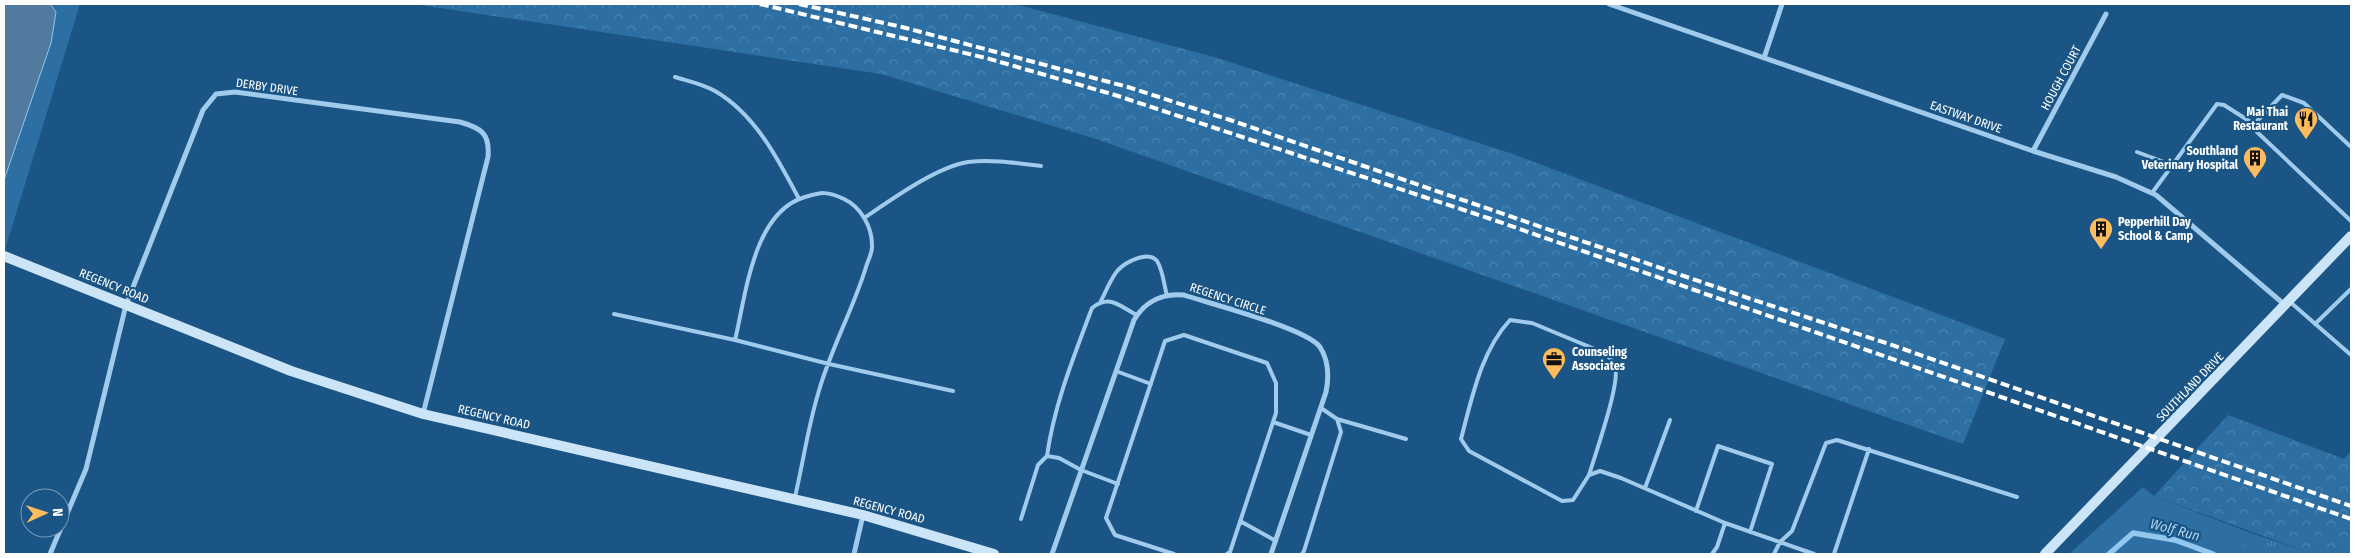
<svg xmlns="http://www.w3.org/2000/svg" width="2355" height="558" viewBox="0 0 2355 558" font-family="'Fira Sans Condensed',sans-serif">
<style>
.green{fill:#2d6fa3}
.forest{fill:url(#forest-crowns)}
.park{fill:url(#park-tufts)}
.water{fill:#507b9e;stroke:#93c7ee}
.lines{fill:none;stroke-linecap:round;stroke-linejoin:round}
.stream{stroke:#93c7ee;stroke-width:5.5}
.lane{stroke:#a0cbec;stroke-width:4}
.street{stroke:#a0cbec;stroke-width:5}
.secondary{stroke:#cce4f8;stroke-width:10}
.rail{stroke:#fff;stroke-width:4;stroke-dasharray:9 4;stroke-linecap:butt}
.labels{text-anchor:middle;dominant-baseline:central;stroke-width:4.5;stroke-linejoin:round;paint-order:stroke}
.street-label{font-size:12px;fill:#fff;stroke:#1a5585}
.poi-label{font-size:12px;font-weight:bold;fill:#fff;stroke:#1a5585;text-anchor:end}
.water-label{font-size:14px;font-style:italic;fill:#abd4f3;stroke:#1a5585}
</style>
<defs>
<pattern id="forest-crowns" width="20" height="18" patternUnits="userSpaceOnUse" patternTransform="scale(1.25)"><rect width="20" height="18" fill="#2d6fa3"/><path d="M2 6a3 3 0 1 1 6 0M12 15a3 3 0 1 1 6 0" fill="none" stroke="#4c85b1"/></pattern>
<pattern id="park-tufts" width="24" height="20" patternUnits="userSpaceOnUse" patternTransform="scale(1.25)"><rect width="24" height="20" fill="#2d6fa3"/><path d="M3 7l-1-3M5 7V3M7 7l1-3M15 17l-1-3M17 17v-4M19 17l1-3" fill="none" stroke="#4c85b1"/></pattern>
</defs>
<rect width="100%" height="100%" fill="#1a5585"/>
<path class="green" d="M4,4H80L4,253Z
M2143,487L2154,496L2251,533L2239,554H2069Z"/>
<path class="forest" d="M414,4H1015L1214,57L1513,154L2005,339L1963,444L1096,139L881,74Z
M2228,415L2344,459L2351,451V554H2313L2154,496Z"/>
<path class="park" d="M2251,533L2313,554H2239Z"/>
<path class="water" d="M4,4H50L56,12L51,43L4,180Z"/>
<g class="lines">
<path class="stream" d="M2109,554L2133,533L2175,540L2213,554"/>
<path class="lane" d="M675,77C688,81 703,84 715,91C755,114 778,159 799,199
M2351,147L2304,103L2282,95L2257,121V132L2351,221
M2137,152L2172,165
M2152,193L2217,104L2224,105L2257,126
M864,218C891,200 936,167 968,162C992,159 1017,163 1041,166
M1101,301C1106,291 1111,278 1118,270C1126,262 1148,250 1157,261C1163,270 1164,285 1167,296
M2289,301L2351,355
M614,314L735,340C746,295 753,212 805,197C822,192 827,191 844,199C861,207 872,227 872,245C873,252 868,260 866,267C853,310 830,350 818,394C808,427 803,463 795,497
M2315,324L2351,289
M735,340L829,364L953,391
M1116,371L1151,384
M1337,419L1406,439
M1273,422L1311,435
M1047,456C1054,405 1074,356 1092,308C1110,294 1119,306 1137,315
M1589,475C1595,455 1621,382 1615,366C1612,359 1608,356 1602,352L1532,323L1510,320C1481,351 1472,398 1461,439L1469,451L1562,501L1573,500L1589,475L1600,471L1621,478L1725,523L1814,554
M1645,488L1670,420
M1696,511L1718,446L1772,464L1750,532
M1021,519L1038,465L1047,456L1059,458L1081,470L1118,484
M1240,521L1276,541
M1174,554L1115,535L1106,518L1165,341L1184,335L1267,363L1276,383V413L1230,552L1227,554
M1302,554L1304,551L1341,432L1337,419L1321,408
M1712,554L1717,547L1725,523
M1774,554L1780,542L1792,531L1826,443L1837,440L2017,497
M1834,554L1869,449"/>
<path class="street" d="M1609,4L2033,151L2116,177L2156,195L2285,305
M1764,58L1782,4
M2033,151L2106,14
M50,554L86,469L126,305L203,110L216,94L235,92L460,122C481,128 490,133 488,157L423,414
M854,554L863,515
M1052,554L1134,320C1145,301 1163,293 1184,295C1211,304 1306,328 1320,347C1329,361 1329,377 1326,392L1271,554"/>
<path class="secondary" d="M4,256L291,371L423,414L863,515L994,554
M2045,554L2351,236"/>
<path class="rail" d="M760,4L986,58L1115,95L1491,219L2351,519
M799,4L902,27L1128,87L1230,120L1748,298L1889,344L2351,506"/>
</g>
<defs>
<g id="restaurant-pin" transform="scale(1.25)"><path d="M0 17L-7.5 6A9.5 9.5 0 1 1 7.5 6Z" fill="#febc5c" stroke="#1a5585"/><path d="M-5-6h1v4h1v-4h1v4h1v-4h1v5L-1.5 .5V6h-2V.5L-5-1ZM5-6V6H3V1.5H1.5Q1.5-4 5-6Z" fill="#111"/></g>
<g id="building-pin" transform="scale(1.25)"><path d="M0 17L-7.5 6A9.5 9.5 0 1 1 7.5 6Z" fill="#febc5c" stroke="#1a5585"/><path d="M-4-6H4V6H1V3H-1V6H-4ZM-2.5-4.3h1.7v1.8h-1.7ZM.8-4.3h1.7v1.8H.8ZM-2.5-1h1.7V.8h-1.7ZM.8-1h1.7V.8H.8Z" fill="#111"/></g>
<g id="office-pin" transform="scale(1.25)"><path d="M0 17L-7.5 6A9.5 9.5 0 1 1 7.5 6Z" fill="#febc5c" stroke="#1a5585"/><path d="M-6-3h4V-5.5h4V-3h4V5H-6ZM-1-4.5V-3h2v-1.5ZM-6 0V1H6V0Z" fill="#111"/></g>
</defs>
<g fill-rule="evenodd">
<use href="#restaurant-pin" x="2306" y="119"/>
<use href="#building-pin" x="2255" y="158"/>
<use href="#building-pin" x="2101" y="229"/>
<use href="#office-pin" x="1554" y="359"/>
</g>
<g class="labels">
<g class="street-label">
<text transform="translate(2061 78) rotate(-62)">HOUGH COURT</text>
<text transform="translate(267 87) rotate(8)">DERBY DRIVE</text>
<text transform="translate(1966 117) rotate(19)">EASTWAY DRIVE</text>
<text transform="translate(114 286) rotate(22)">REGENCY ROAD</text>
<text transform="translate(1228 299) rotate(18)">REGENCY CIRCLE</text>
<text transform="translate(2190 387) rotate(-46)">SOUTHLAND DRIVE</text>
<text transform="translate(494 417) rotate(13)">REGENCY ROAD</text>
<text transform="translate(889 510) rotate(15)">REGENCY ROAD</text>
</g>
<g class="poi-label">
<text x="2288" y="112">Mai Thai<tspan x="2288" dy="14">Restaurant</tspan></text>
<text x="2238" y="151">Southland<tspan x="2238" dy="14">Veterinary Hospital</tspan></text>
<text x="2118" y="222" text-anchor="start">Pepperhill Day<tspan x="2118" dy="14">School &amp; Camp</tspan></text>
<text x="1572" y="352" text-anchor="start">Counseling<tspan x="1572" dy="14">Associates</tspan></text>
</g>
<g class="water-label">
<text transform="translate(2175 530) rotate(15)">Wolf Run</text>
</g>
</g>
<rect width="2355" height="558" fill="none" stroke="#ffffff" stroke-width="10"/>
<g transform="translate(45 513) rotate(87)"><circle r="24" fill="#1a5585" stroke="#7699b6"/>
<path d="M0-4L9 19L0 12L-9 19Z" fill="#febc5c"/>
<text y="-8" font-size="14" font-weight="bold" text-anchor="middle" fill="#ffffff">N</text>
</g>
</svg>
